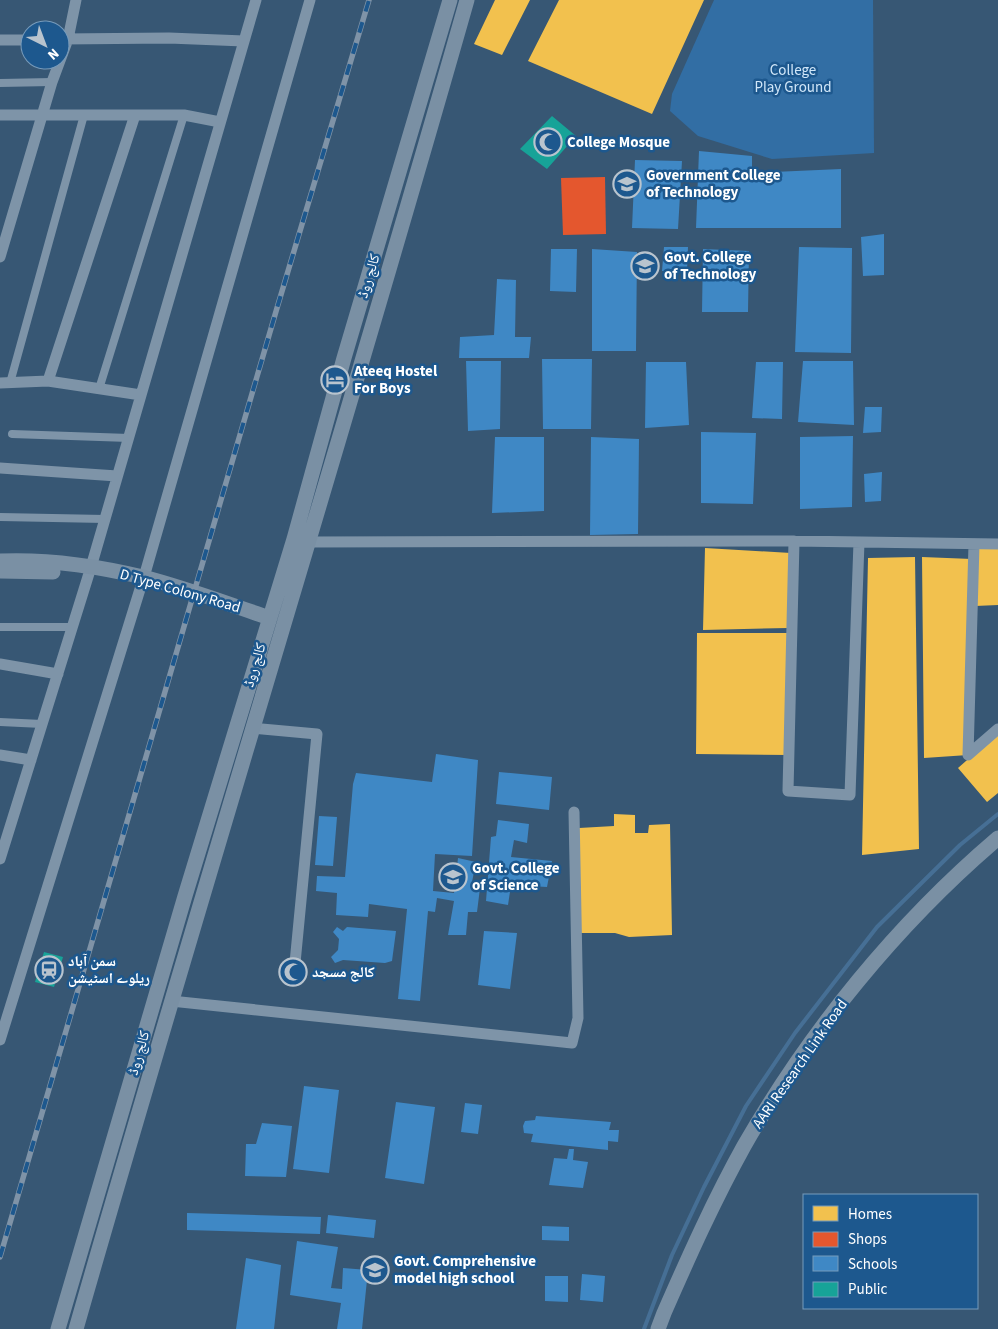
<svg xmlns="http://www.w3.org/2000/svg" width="998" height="1329" viewBox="0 0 998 1329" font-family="'Source Sans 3','Noto Naskh Arabic',sans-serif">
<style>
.green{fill:#326ea4}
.homes{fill:#f2c14e}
.shops{fill:#e4572e}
.schools{fill:#3f88c5}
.public{fill:#17a398}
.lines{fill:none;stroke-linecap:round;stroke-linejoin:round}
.stream{stroke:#466f95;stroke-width:4}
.pedestrian{stroke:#7e94a8;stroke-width:8}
.minor{stroke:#7e94a8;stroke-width:11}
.secondary{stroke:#7a90a4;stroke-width:15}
.rail-casing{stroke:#7f93a7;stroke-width:5.5}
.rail{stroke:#1d588e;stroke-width:4;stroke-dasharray:11;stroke-linecap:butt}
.labels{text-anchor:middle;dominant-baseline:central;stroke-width:5;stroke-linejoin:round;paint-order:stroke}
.park-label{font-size:15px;fill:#d1e7f9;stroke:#1d588e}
.poi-label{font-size:15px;font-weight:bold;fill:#fff;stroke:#1d588e;text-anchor:start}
.street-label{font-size:15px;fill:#fff;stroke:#1d588e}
</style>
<rect width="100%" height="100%" fill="#375774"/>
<path class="green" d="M714,0H873L874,153L772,159L698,136L670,111L672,94Z"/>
<path class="homes" d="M495,0H530L502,55L474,44Z
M559,0H704L652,114L528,61Z
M979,545H998V605L975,606Z
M705,548L791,553L788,628L703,630Z
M915,557L919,849L862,855L868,558Z
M922,557L972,559L968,755L924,758Z
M697,633H787L789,755L696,754Z
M998,733V793L987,802L958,768Z
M614,814L635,815V833H648L649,825L670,824L672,935L629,937L615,933H581L579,828L614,826Z"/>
<path class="shops" d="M605,177L606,234L563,235L561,178Z"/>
<path class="schools" d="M699,151L752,156V173L841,169V228H696Z
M635,160L682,161L678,229L632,228Z
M884,234V275L863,276L861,237Z
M664,247H688L687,271H662Z
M799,247L852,248L851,353L795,352Z
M551,249H577L576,292L550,291Z
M592,249L637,252L636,351H592Z
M703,249L749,251L748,312H702Z
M497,279L516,280L515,337H531L529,358H459L460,337L494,335Z
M542,359H592L591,429H543Z
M466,361H501L500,429L468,431Z
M803,361H853L854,425L798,422Z
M646,362H686L689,425L645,428Z
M756,362H783L782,419L752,418Z
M865,407H882L881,432L863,433Z
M701,432L756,433L753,504L701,503Z
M853,436L852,507L800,509V437Z
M495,437H544V511L492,513Z
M591,437L639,439L638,534L590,535Z
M882,472L881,501L865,502L864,474Z
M436,754L478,760L472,856L435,854L433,891L454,893L458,858L476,862L471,887L480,888L477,912H468L466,935H448L454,901L437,898L435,912L428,911L420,1001L398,999L407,909L369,904L368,917L336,915L337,893L316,891L317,876L345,877L353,784L356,773L432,782Z
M499,772L552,777L549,810L496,804Z
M319,816L337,817L333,866L315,865Z
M498,820L529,824L527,843L514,840L511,857L552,861L547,887L511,885L508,905L486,901L491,837L496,836Z
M337,927L343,931L347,927L396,931L392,961L385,963L343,960L335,963L331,957L338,950L339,939L333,932Z
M484,931L517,933L510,989L478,985Z
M304,1086L339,1090L329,1173L293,1169Z
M396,1102L435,1107L424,1184L385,1178Z
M465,1103L482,1105L478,1134L461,1132Z
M536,1116L611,1122L609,1130H619L618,1142L608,1141V1150L531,1142L533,1134L524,1133L523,1126L525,1121L535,1120Z
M262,1123L292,1126L286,1177L245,1176L246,1144H256Z
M569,1149H574L573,1160L588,1162L583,1188L549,1185L554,1158L567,1159Z
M187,1213L321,1217L320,1234L187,1230Z
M328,1215L376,1220L374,1238L326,1233Z
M542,1226L569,1227V1241L542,1240Z
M297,1241L338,1247L331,1288L342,1289L343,1268L368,1270L362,1329H337L341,1303L290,1295Z
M246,1258L281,1265L274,1329H236Z
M582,1274L605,1276L603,1302L580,1300Z
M545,1276H568V1302L545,1301Z"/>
<path class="public" d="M552,116L576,136L547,169L520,149Z
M44,952L63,957L54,987L35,982Z"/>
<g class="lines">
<path class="stream" d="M644,1329L672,1255L704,1187L746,1106L795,1033L877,927L960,845L998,814"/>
<path class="pedestrian" d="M0,83L52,82
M10,383L84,115
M99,389L184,115
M12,434L129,438
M0,517L105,519
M0,627H73
M0,722L42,724"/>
<path class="minor" d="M62,39L169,38L244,41
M0,40H30
M0,115H184L220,122
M0,257L52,82L68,39L76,0
M48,381L135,115
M0,383L48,381L141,395
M0,468L117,476
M794,541L788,791L850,795L859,542
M309,542L794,541L998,544
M974,544L968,755L998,729
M144,577L310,0
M0,664L58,674
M252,728L317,734L295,963
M0,755L31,760
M0,859L91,567L256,0
M171,1001L572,1043L578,1018L574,812
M0,1040L141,586"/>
<path class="secondary" d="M0,561C47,559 97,566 143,577C186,588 228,604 270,618
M0,571L53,572
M58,1329L185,896L294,539L344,358L450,0
M76,1329C203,885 341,444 467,0
M658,1329L664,1313C689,1256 714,1200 744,1146C810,1031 897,924 998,838"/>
<g class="rail-casing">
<path id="rail" d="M0,1257L277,308L369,0"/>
</g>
<use href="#rail" class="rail"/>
</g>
<defs>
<g id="mosque-ring" transform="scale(1.4375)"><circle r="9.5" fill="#1d588e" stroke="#b9c4ce" stroke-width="1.5"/><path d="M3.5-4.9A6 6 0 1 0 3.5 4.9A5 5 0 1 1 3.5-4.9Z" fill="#b9c4ce"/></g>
<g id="university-ring" transform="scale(1.4375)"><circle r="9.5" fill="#1d588e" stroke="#b9c4ce" stroke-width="1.5"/><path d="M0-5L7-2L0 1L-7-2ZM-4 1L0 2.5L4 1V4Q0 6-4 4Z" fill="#b9c4ce"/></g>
<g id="hotel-ring" transform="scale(1.4375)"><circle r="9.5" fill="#1d588e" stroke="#b9c4ce" stroke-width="1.5"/><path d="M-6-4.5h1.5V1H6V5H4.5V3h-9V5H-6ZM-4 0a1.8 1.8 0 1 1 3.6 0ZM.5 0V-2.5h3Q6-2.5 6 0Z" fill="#b9c4ce"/></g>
<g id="station-ring" transform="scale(1.4375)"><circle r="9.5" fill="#1d588e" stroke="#b9c4ce" stroke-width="1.5"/><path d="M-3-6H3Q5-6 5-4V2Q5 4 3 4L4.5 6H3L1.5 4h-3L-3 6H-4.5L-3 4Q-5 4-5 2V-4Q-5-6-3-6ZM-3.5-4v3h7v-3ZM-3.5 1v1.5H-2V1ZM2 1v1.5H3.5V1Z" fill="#b9c4ce"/></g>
<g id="school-ring" transform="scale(1.4375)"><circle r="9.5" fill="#1d588e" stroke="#b9c4ce" stroke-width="1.5"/><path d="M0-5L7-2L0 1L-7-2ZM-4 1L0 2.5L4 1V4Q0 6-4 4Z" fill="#b9c4ce"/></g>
</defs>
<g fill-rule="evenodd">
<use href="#mosque-ring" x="548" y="142"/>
<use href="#university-ring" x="627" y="184"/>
<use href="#university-ring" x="645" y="266"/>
<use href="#hotel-ring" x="335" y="380"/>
<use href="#university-ring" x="453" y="877"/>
<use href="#station-ring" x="49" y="970"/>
<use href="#mosque-ring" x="293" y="972"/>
<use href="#school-ring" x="375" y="1270"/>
</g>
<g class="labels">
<g class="park-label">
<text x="793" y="70">College<tspan x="793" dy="17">Play Ground</tspan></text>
</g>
<g class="poi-label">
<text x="567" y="142">College Mosque</text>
<text x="646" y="175">Government College<tspan x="646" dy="17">of Technology</tspan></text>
<text x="664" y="257">Govt. College<tspan x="664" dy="17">of Technology</tspan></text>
<text x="354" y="371">Ateeq Hostel<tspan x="354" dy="17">For Boys</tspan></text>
<text x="472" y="868">Govt. College<tspan x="472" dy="17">of Science</tspan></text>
<text x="68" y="961">سمن آباد<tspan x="68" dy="17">ریلوے اسٹیشن</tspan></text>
<text x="312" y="972">کالج مسجد</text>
<text x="394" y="1261">Govt. Comprehensive<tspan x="394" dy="17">model high school</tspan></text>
</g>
<g class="street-label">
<text transform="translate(369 276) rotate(-73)">کالج روڈ</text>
<text transform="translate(180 591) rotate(16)">D Type Colony Road</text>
<text transform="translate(255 665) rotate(-73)">کالج روڈ</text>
<text transform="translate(139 1053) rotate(-74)">کالج روڈ</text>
<text transform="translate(800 1064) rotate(-55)">AARI Research Link Road</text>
</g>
</g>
<rect x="803" y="1194" width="175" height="115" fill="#1d588e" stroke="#779bbb"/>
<rect x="813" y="1206" width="25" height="15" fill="#f2c14e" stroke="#779bbb"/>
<text x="848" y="1219" font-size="15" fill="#ffffff">Homes</text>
<rect x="813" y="1232" width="25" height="15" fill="#e4572e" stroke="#779bbb"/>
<text x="848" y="1244" font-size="15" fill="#ffffff">Shops</text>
<rect x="813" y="1256" width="25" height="15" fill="#3f88c5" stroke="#779bbb"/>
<text x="848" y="1269" font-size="15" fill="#ffffff">Schools</text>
<rect x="813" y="1282" width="25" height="15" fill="#17a398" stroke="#779bbb"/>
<text x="848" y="1294" font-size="15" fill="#ffffff">Public</text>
<g transform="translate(45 45) rotate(138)"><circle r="24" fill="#1d588e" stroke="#779bbb"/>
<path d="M0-4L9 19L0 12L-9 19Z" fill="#b9c4ce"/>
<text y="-8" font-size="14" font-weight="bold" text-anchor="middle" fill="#ffffff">N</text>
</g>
</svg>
